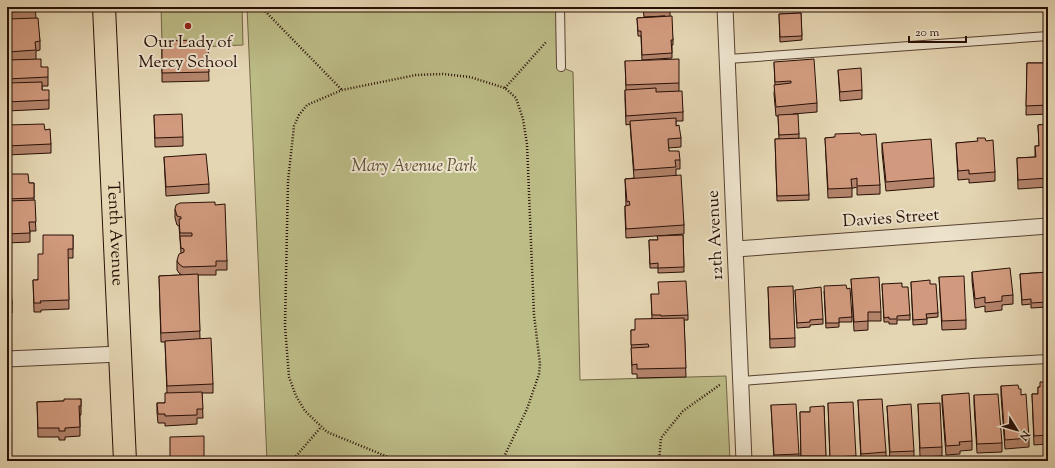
<svg xmlns="http://www.w3.org/2000/svg" width="1055" height="468" viewBox="0 0 1055 468" font-family="'Sorts Mill Goudy',serif">
<style>
.green{fill:#bcbc87;stroke:#726646}
.lines{fill:none;stroke-linecap:round;stroke-linejoin:round}
.lane-casing{stroke:#574131;stroke-width:10}
.street-casing{stroke:#574131;stroke-width:17}
.primary-casing{stroke:#280f06;stroke-width:24}
.path{stroke:#280f06;stroke-width:2.5;stroke-dasharray:1 2;stroke-linecap:butt}
.lane{stroke:#eee4ce;stroke-width:8}
.street{stroke:#eee4ce;stroke-width:15}
.primary{stroke:#e5d6b3;stroke-width:22}
.wall{fill:#b4846c;stroke:#280f06}
.building{fill:#d19a7e;stroke:#280f06}
.poi-dot{fill:#8f2418;stroke:#eee4ce;stroke-width:1.5}
.labels{text-anchor:middle;dominant-baseline:central;stroke-width:4;stroke-linejoin:round;paint-order:stroke}
.poi-label{font-size:17px;fill:#280f06;stroke:#eee4ce}
.park-label{font-size:17px;font-style:italic;fill:#5c4c33;stroke:#eee4ce}
.street-label{font-size:17px;fill:#280f06;stroke:#eee4ce}
</style>
<rect width="100%" height="100%" fill="#e5d6b3"/>
<filter id="stains"><feTurbulence type="fractalNoise" baseFrequency=".005" numOctaves="4"/><feColorMatrix values="0 0 0 0 .2 0 0 0 0 .09 0 0 0 0 .02 0 0 0 .5 -.17"/></filter>
<radialGradient id="worn" r=".72"><stop offset=".6" stop-color="#630" stop-opacity="0"/><stop offset="1" stop-color="#630" stop-opacity=".3"/></radialGradient>
<path class="green" d="M161,7H242L243,45L199,47V41L162,42Z
M247,7H560L561,67L573,72L580,380L726,376L730,461H267Z"/>
<g class="lines">
<g class="lane-casing">
<path id="lane" d="M560,7L561,67
M728,59L1048,36
M742,381L973,363L1048,359"/>
</g>
<g class="street-casing">
<path id="street" d="M725,7L744,461
M736,249L1048,226
M7,359L120,354"/>
</g>
<g class="primary-casing">
<g id="primary">
<path id="s1" d="M104,7L125,461"/>
</g>
</g>
<path class="path" d="M261,7L342,90
M505,88L547,41
M292,461L321,427
M398,461L327,432L305,411L296,396L289,377L285,326L288,181L294,126L299,115L307,105L342,90L416,75L443,74L470,77L505,88L516,98L523,119L527,144L534,315L540,364L539,374L527,409L502,461
M659,461L661,438L683,411L721,384"/>
<use href="#lane" class="lane"/>
<use href="#street" class="street"/>
<use href="#primary" class="primary"/>
</g>
<path class="wall" d="M7,7H35L36,18L40,41V50L36,51V59L48,77V86H42V90L49,100V109L7,111V60H8V53H7Z
M643,7H670V16L673,40V45H672V58L642,60L641,36H638L637,18L665,16L644,17Z
M801,13L802,40L780,42L779,14Z
M162,41L198,48L208,47L209,81L162,82Z
M625,61L679,83V91L683,112V121H676V126L681,138V147L668,148L669,151L680,160V169H676V176L684,225V234L626,238L625,215V206L626,205L625,179L634,178L630,124L626,125L625,99V90H626Z
M774,62L817,103V112L793,114L799,134V138L809,195V200L777,201L775,139H779L778,116H776L774,94L775,85Z
M1027,63H1048V114L1026,115Z
M838,70L862,90V99L840,101Z
M154,115L183,137V146L155,147Z
M1048,124V187L1018,189L1017,158L1035,157V146H1039L1038,125Z
M7,125L45,130L51,144V153L7,155Z
M861,135L880,185V194L857,195V187L854,188H852V197L828,198L825,138Z
M986,141L995,172V181L969,183V179L958,180L956,143Z
M882,143L934,178V187L886,191L882,152Z
M164,157L209,184V193L166,196Z
M7,174L29,183H34V200L36,231H30V242L7,243Z
M215,205L227,261V270H216V275H198L200,339L213,384V393H202L203,418H197V424L165,426V423H158L157,412V403H165L167,393L165,342H161L159,276L182,275L179,273L177,270V261L181,253L179,226L177,225L175,218V209Z
M73,235V258H68L69,309L41,310V312H34L33,280H38L43,254Z
M683,235L684,272L658,273V268H650L649,240H658Z
M7,265L12,304V313H10V315H7Z
M972,272L1013,295V304L1002,305V310L985,312V306L975,308L972,281Z
M1048,272V302H1047V307L1031,308V304L1022,305L1020,274Z
M939,277L966,320V329L942,330Z
M851,279L881,312V321H868V330L854,331Z
M911,282L930,284L938,313V317L927,318V324L913,325Z
M882,284L902,287L910,315V320H897V324H889V322H884Z
M768,287L795,338V347L770,348Z
M847,289L852,317V322H839V327L826,328L824,291Z
M795,290L823,319V324L810,325V327L797,328Z
M651,294L688,315V320H684L686,377L637,378V374H632L631,330H635L652,318Z
M1048,382V449H1047V444L1034,445L1032,394H1038V387H1040Z
M1001,386L1019,389L1021,395L1029,438V447L1005,449L1001,395Z
M942,395L972,441V450L960,451V454L946,455L942,404Z
M974,395L1002,443V452L977,453L974,404Z
M81,399V415H80V436L65,437V440H59V437H38L37,402L64,401Z
M858,400L886,452V461H861Z
M828,403L856,456V461H830Z
M918,404L942,447V456L920,457Z
M771,405L799,454V461H774Z
M824,406L826,461H801L800,412H810Z
M887,406L914,451V460L890,461Z"/>
<path class="building" d="M7,7H35L36,11L7,12Z
M644,7H670L644,8Z
M801,13L802,36L780,37L779,14Z
M672,16L673,40H671L672,53L642,55L641,31H638L637,18Z
M38,18L40,41L35,42L36,50L8,52V44H7V19Z
M198,40V48L208,47L209,72L162,73V41Z
M41,59V67H48V77L7,79V60Z
M679,59V83L626,85L625,61Z
M814,59L817,103L776,107L774,85L791,83V81L775,82L774,62Z
M1027,63H1048V105L1026,106Z
M861,68L862,90L840,92L838,70Z
M42,82V90H49V100L7,102V83Z
M656,88V92L682,91L683,112L626,116L625,90Z
M182,114L183,137L155,138L154,115Z
M798,114L799,134L779,135L778,115Z
M676,118V126L679,125L681,138L668,139L669,151H679L680,160H675L676,167L634,170L630,121Z
M44,124L45,130L50,129L51,144L7,146V125Z
M1048,124V178L1018,180L1017,158L1036,157L1035,146H1039L1038,125Z
M860,133L861,135L876,134L880,185L857,186V178L854,179H851L852,188L828,189L825,138L835,137V134Z
M806,138L809,195L777,196L775,139Z
M977,138H985L986,141L993,140L995,172L969,174V170L958,171L956,143L978,141Z
M931,139L934,178L886,182L882,143Z
M206,154L209,184L166,187L164,157Z
M7,174H28L29,183H34V198L7,199Z
M681,175L684,225L626,229L625,206L630,205L629,201L627,202L625,179Z
M35,200L36,222H29L30,233L7,234V201Z
M215,202V205L225,204L227,261H216V266L183,267L179,264L177,261L178,257L179,254L184,252V249L181,248L180,236H192V233H180L179,219H181V217L177,216L175,209L176,205L180,203Z
M43,235H73V249H68L69,300L40,301L41,303H34L33,280H38V254H43Z
M683,235L684,267L658,268V263L650,264L649,240H658L657,236Z
M7,265H9V269L10,268L12,304H10V306H7Z
M1010,268L1013,295L1002,296V301L985,303V297L975,299L972,272Z
M1048,272V297H1046L1047,302L1031,303V299L1022,300L1020,274Z
M198,274L200,331L161,333L159,276Z
M964,276L966,320L942,321L939,277Z
M879,277L881,312H868V321L854,322L851,279Z
M930,280V284H936L938,313L926,314L927,319L913,320L911,282Z
M686,281L688,315L661,316V315H652L651,294H659L658,282Z
M902,283V287H908L910,315L897,316V319H889V317L884,318L882,284Z
M846,285L847,289L850,288L852,317L839,318V323H826L824,286Z
M793,286L795,338L770,339L768,287Z
M821,287L823,319L810,320V322L797,323L795,290Z
M684,318L686,368L637,369V364L632,365L631,348L649,347L648,344L631,345V330H635V319Z
M211,338L213,384L167,386L165,341Z
M1040,382H1048V440H1047V435L1034,436L1032,394H1038V387H1040Z
M1018,385L1019,389H1021V395L1026,394L1029,438L1005,440L1001,386Z
M202,392L203,409H197V415L165,416V414H158L157,403H165V393Z
M969,393L972,441L959,442L960,445L946,446L942,395Z
M998,394L1002,443L977,444L974,395Z
M64,399H81V406H79L80,427L65,428V431H59V428H38L37,402L64,401Z
M882,399L886,452L861,454L858,400Z
M853,402L856,456L830,457L828,403Z
M940,403L942,447L920,448L918,404Z
M796,404L799,454L774,455L771,405Z
M911,404L914,451L890,452L887,406Z
M824,406L826,456H801L800,412H810V407Z
M204,436V461H170V437Z"/>
<circle class="poi-dot" cx="188" cy="26" r="4"/>
<g class="labels">
<g class="poi-label">
<text x="188" y="43">Our Lady of<tspan x="188" dy="20">Mercy School</tspan></text>
</g>
<g class="park-label">
<text x="414" y="167">Mary Avenue Park</text>
</g>
<g class="street-label">
<text transform="translate(891 219) rotate(-4)">Davies Street</text>
<text stroke="none"><textPath href="#s1" startOffset="227">Tenth Avenue</textPath></text>
<text transform="translate(716 235) rotate(-93)">12th Avenue</text>
</g>
</g>
<rect width="1055" height="468" fill="none" stroke="#e5d6b3" stroke-width="24"/>
<rect x="8" y="8" width="1039" height="452" fill="none" stroke="#280f06" stroke-width="2"/>
<rect x="12" y="12" width="1031" height="444" fill="none" stroke="#280f06"/>
<g transform="translate(1017 430) rotate(127)" stroke="#eee4ce" stroke-width="3" paint-order="stroke">
<path d="M0-3L7 15L0 10L-7 15Z" fill="#280f06"/>
<text y="-6" font-size="11" font-weight="bold" text-anchor="middle" fill="#280f06">N</text>
</g>
<path d="M909 36v6h57v-6" fill="none" stroke="#280f06" stroke-width="2"/>
<text x="915" y="36" font-size="12" fill="#280f06" stroke="#eee4ce" stroke-width="3" paint-order="stroke">20 m</text>
<rect width="100%" height="100%" filter="url(#stains)"/>
<rect width="100%" height="100%" fill="url(#worn)"/>
</svg>
